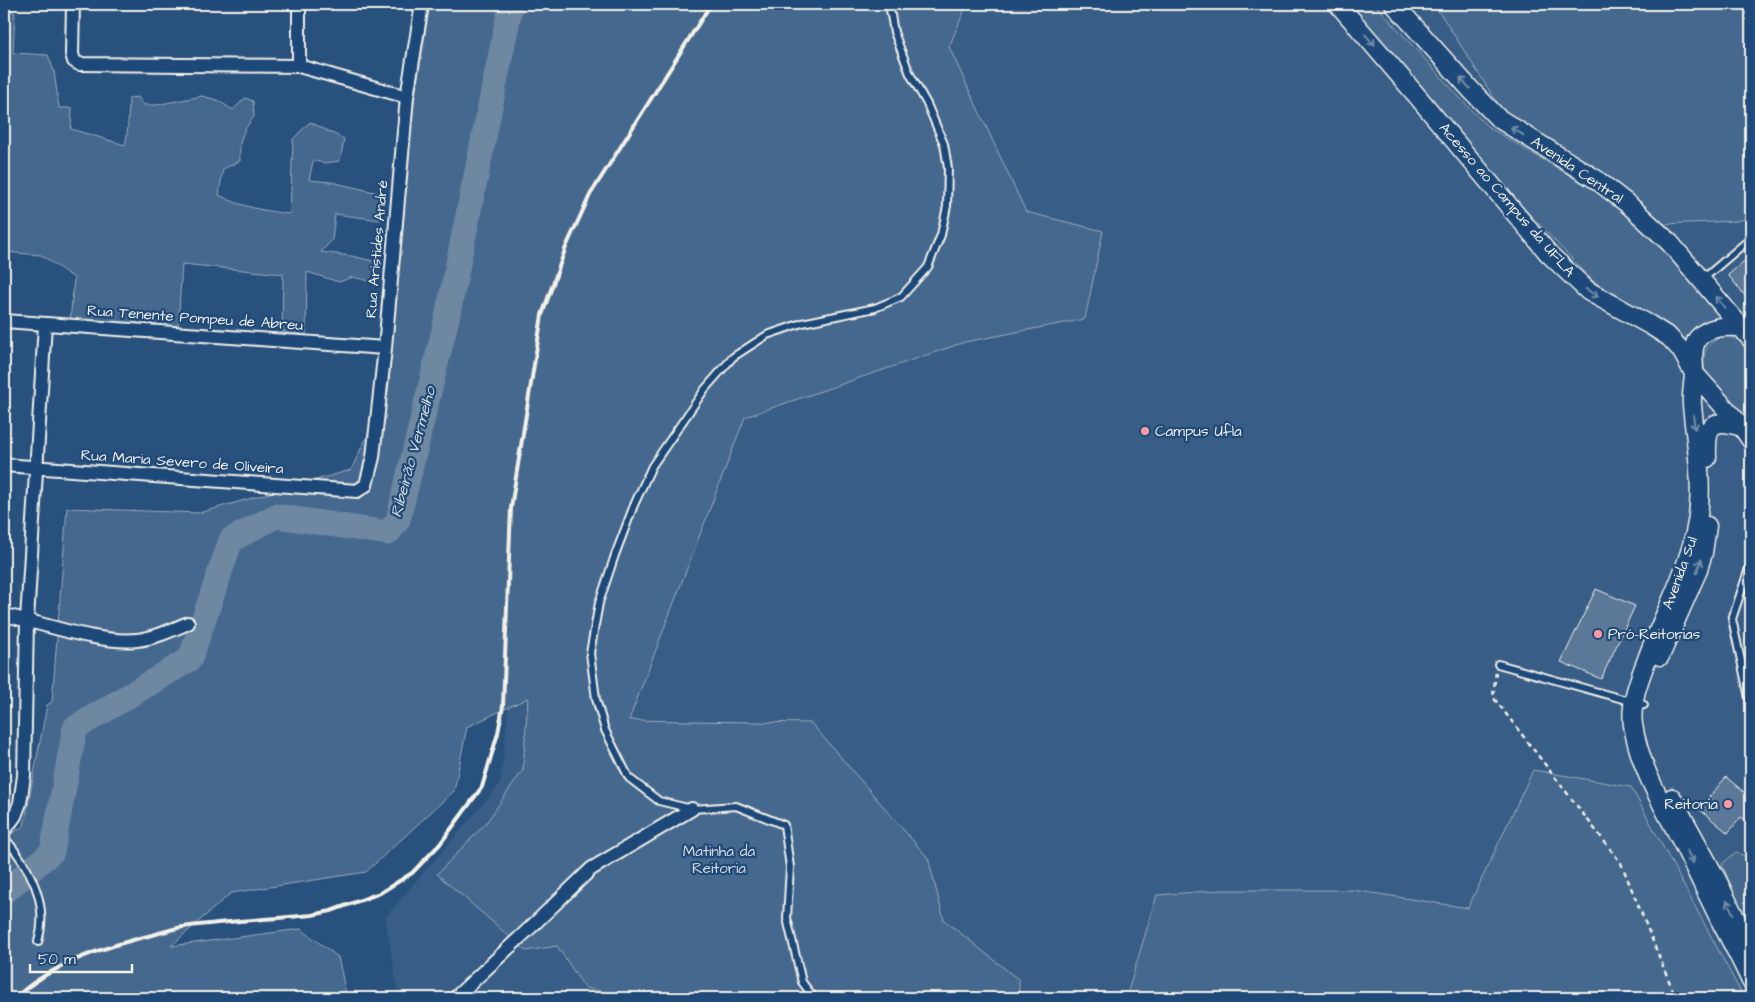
<svg xmlns="http://www.w3.org/2000/svg" width="1755" height="1002" viewBox="0 0 1755 1002" font-family="'Architects Daughter',sans-serif">
<style>
.built{fill:#375d86}
.green{fill:#45688e;stroke:#9cacbb}
.lines{fill:none;stroke-linecap:round;stroke-linejoin:round}
.river{stroke:#6e88a2;stroke-width:25}
.building{fill:#5b7899;stroke:#f4f1e8}
.lane-casing{stroke:#f4f1e8;stroke-width:10}
.street-casing{stroke:#f4f1e8;stroke-width:16}
.secondary-casing{stroke:#f4f1e8;stroke-width:21}
.path{stroke:#f4f1e8;stroke-width:2.5;stroke-dasharray:5 4;stroke-linecap:butt}
.lane{stroke:#1f4a7a;stroke-width:6}
.street{stroke:#1f4a7a;stroke-width:12}
.secondary{stroke:#1f4a7a;stroke-width:18}
.rail{stroke:#f4f1e8;stroke-width:4}
.oneway{stroke:#748da6}
.poi-dot{fill:#ff9aa2;stroke:#1f4a7a;stroke-width:2}
.labels{text-anchor:middle;dominant-baseline:central;stroke-width:4.5;stroke-linejoin:round;paint-order:stroke}
.street-label{font-size:15px;fill:#f4f1e8;stroke:#1f4a7a}
.poi-label{font-size:15px;fill:#f4f1e8;stroke:#1f4a7a;text-anchor:start}
.park-label{font-size:15px;fill:#dadcda;stroke:#1f4a7a}
.water-label{font-size:16px;font-style:italic;fill:#d9dcda;stroke:#1f4a7a}
</style>
<rect width="100%" height="100%" fill="#28517e"/>
<filter id="ink" filterUnits="userSpaceOnUse"><feTurbulence type="fractalNoise" baseFrequency=".02" numOctaves="2"/><feDisplacementMap in="SourceGraphic" scale="10" xChannelSelector="R" yChannelSelector="G"/><feConvolveMatrix kernelMatrix="1 2 1 2 8 2 1 2 1" color-interpolation-filters="sRGB"/></filter>
<g filter="url(#ink)">
<path class="built" d="M547,4H1751V998H399L385,917L500,784L551,319Z"/>
<path class="green" d="M430,4H967L949,47L1026,212L1103,231L1085,319L965,342L745,417L629,720L811,723L928,858L944,920L1019,980V998H616L611,993L585,988L557,946L526,951L437,874L486,823L523,770L528,698L467,727L454,791L366,872L231,893L171,946L301,929L338,957L347,998H4V838L24,826L47,705L52,702L67,508L199,513L351,470L388,391L413,108Z
M1351,4H1375L1469,108L1488,127L1591,188L1628,216L1623,200L1509,137L1500,107L1442,16L1432,4H1751V217L1737,221L1639,225L1669,255L1722,319L1688,342L1675,329L1593,281L1476,158Z
M4,7L15,13L13,53L48,55L54,71L59,108H72L71,129L125,145C129,130 128,114 129,98L138,97L144,105H156L202,96L217,100L233,110L245,98L253,101L254,117C241,133 239,140 240,161L223,169L219,195C241,207 265,211 290,214L293,139L310,122L344,139L340,161L326,163L313,161L309,180L331,182L383,194L380,220L335,214L332,240L321,252L351,256L378,262L373,282L353,277L339,282L307,272L306,335L282,331L283,274L182,264L178,326L70,322L74,278L41,255L4,252Z
M1724,336C1736,336 1744,345 1751,354V430L1706,377C1701,358 1703,343 1724,336Z
M1533,770L1631,787L1744,998H1126L1157,895L1222,890H1353L1468,908Z
M1736,852L1749,858L1751,856V933L1722,864Z"/>
<g class="lines">
<path class="river" d="M4,892L52,852L75,728L190,659L231,540L276,516L388,533L398,520L447,318L511,4"/>
</g>
<path class="building" d="M1751,255V303L1728,275Z
M1596,589L1635,606L1601,679L1561,662Z
M1726,777L1751,798V825L1741,817L1728,833L1699,809Z"/>
<g class="lines">
<g class="lane-casing">
<path id="lane" d="M1703,279L1751,238
M1751,562L1732,619L1751,707
M1498,664L1644,705
M4,837C29,866 50,902 38,942
M814,998L802,982L787,918L790,867L784,825L736,806L692,809L659,801L629,778L605,730L596,699L590,653L599,603L615,555L634,505L652,466L705,389L733,357L767,335L802,323L875,308L901,297L928,267L941,235L947,206L948,168L944,144L927,104L910,74L894,32L889,4"/>
</g>
<g class="street-casing">
<path id="street" d="M73,4L72,54L74,61L79,64L299,66L407,97
M299,66V4
M4,321L385,348
M4,465L357,491L366,485L373,457L385,348L407,97L422,4
M4,615C44,623 97,644 137,640C155,638 172,630 188,623
M4,831L15,816L20,803L24,776L27,620L45,324
M455,998L531,927L591,869L692,809"/>
</g>
<g class="secondary-casing">
<path id="secondary" d="M1338,4L1418,97L1549,254L1588,291L1650,325L1669,337L1681,350L1694,373L1742,427L1751,440
M1394,4L1471,90L1498,118L1597,180L1629,205L1670,243L1751,339
M1740,327C1726,326 1709,326 1698,338C1691,348 1694,360 1694,371C1694,383 1691,393 1692,405C1695,439 1702,472 1699,506C1695,561 1665,609 1647,659C1639,680 1630,702 1633,725C1640,769 1664,807 1684,846C1697,872 1709,898 1722,924C1732,943 1742,961 1751,981
M1707,458C1706,426 1710,417 1742,427
M1660,656L1697,572L1703,553L1707,526
M1672,798L1717,880L1751,951"/>
</g>
<path class="path" d="M1496,672L1493,697L1621,863L1676,998"/>
<use href="#lane" class="lane"/>
<use href="#street" class="street"/>
<use href="#secondary" class="secondary"/>
<path class="rail" d="M15,998C52,963 107,946 156,934C167,931 178,927 190,926C230,921 271,919 312,915L331,911L380,893L412,873L440,844L482,787L498,733L503,706L511,508L542,315L566,247L590,195L711,4"/>
</g>
<defs><path id="oneway-shaft" d="M-6 0H5M1.5-3L5.5 0L1.5 3" fill="none" stroke-width="1.6" stroke-linecap="round" stroke-linejoin="round" transform="scale(1.25)"/></defs>
<g class="oneway">
<use href="#oneway-shaft" transform="translate(1370 40) rotate(49)"/>
<use href="#oneway-shaft" transform="translate(1465 83) rotate(-132)"/>
<use href="#oneway-shaft" transform="translate(1517 131) rotate(-147)"/>
<use href="#oneway-shaft" transform="translate(1592 293) rotate(34)"/>
<use href="#oneway-shaft" transform="translate(1720 302) rotate(-130)"/>
<use href="#oneway-shaft" transform="translate(1694 422) rotate(84)"/>
<use href="#oneway-shaft" transform="translate(1699 566) rotate(-72)"/>
<use href="#oneway-shaft" transform="translate(1690 857) rotate(63)"/>
<use href="#oneway-shaft" transform="translate(1730 907) rotate(-116)"/>
</g>
</g>
<g class="poi-dot">
<circle cx="1145" cy="431" r="5"/>
<circle cx="1598" cy="634" r="5"/>
<circle cx="1728" cy="804" r="5"/>
</g>
<g class="labels">
<g class="street-label">
<text transform="translate(1577 170) rotate(34)">Avenida Central</text>
<text transform="translate(1507 200) rotate(49)">Acesso ao Campus da UFLA</text>
<text transform="translate(377 249) rotate(-85)">Rua Aristides André</text>
<text transform="translate(195 318) rotate(4)">Rua Tenente Pompeu de Abreu</text>
<text transform="translate(182 462) rotate(4)">Rua Maria Severo de Oliveira</text>
<text transform="translate(1680 573) rotate(-70)">Avenida Sul</text>
</g>
<g class="poi-label">
<text x="1155" y="431">Campus Ufla</text>
<text x="1608" y="634">Pró-Reitorias</text>
<text x="1718" y="804" text-anchor="end">Reitoria</text>
</g>
<g class="park-label">
<text x="719" y="851">Matinha da<tspan x="719" dy="17">Reitoria</tspan></text>
</g>
<g class="water-label">
<text transform="translate(413 452) rotate(-75)">Ribeirão Vermelho</text>
</g>
</g>
<rect width="1755" height="1002" fill="none" stroke="#1f4a7a" stroke-width="20"/>
<rect x="10" y="10" width="1735" height="982" fill="none" stroke="#f4f1e8" stroke-width="2" filter="url(#ink)"/>
<path d="M30 964v8h102v-8" fill="none" stroke="#f4f1e8" stroke-width="2.5"/>
<text x="38" y="964" font-size="15" fill="#f4f1e8" stroke="#1f4a7a" stroke-width="4" paint-order="stroke">50 m</text>
</svg>
